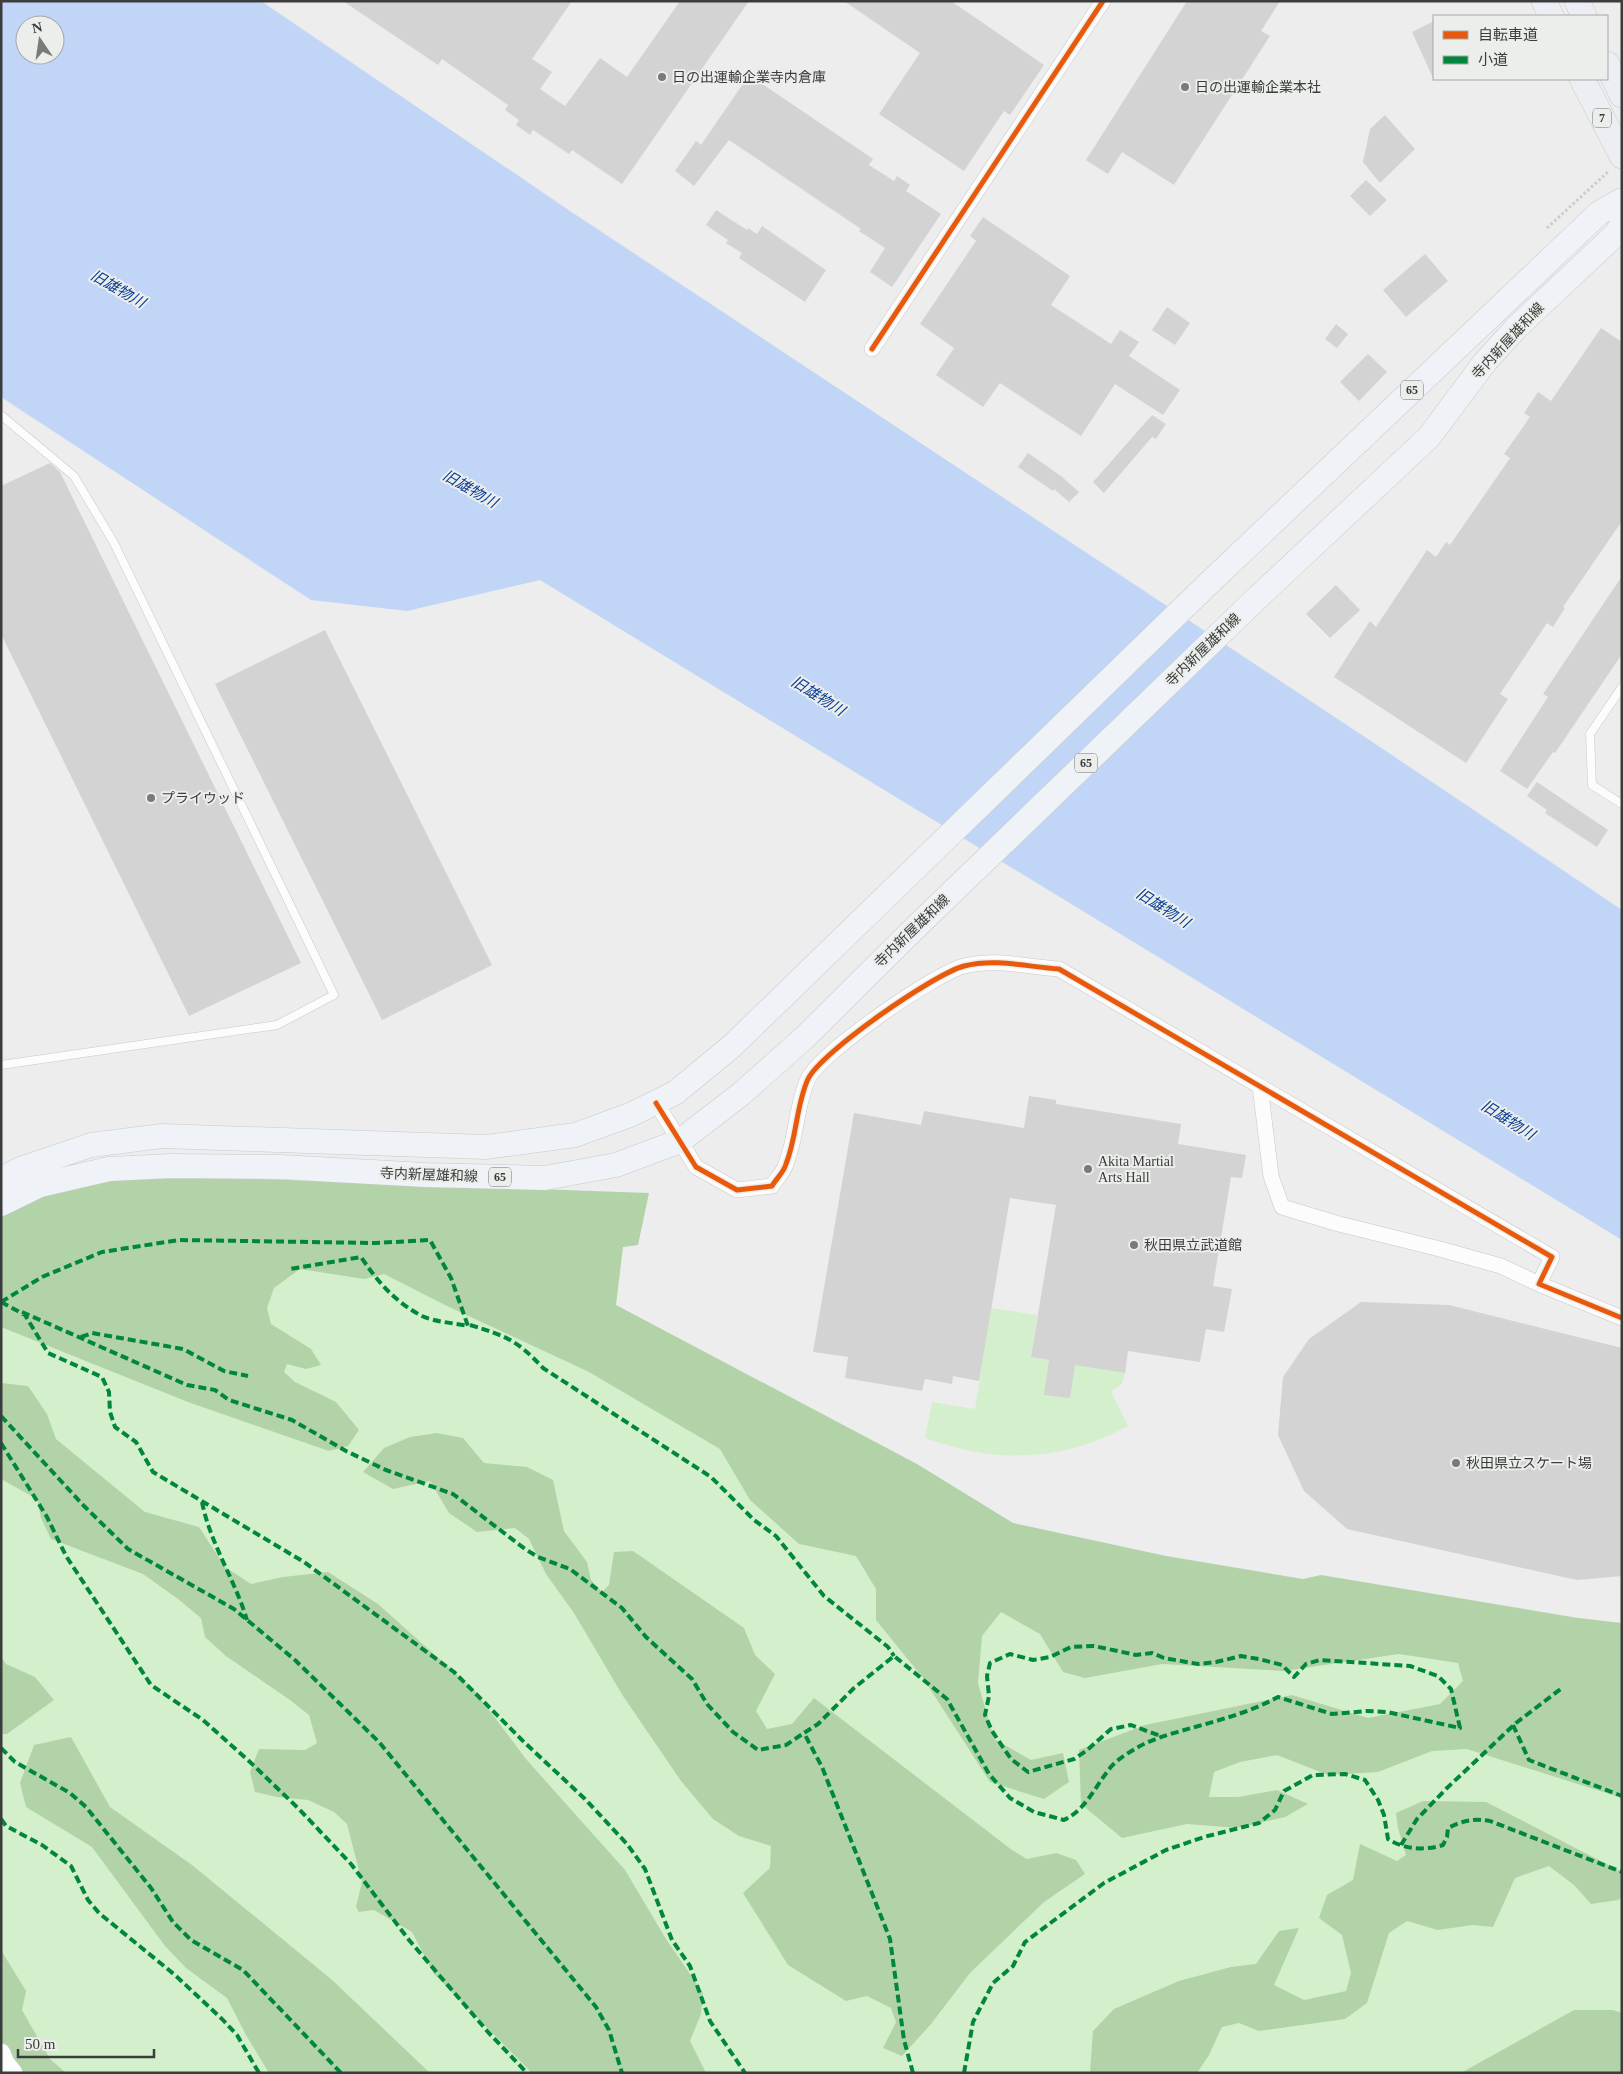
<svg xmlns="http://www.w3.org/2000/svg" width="1623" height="2074" viewBox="0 0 1623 2074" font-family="'Times New Roman','Noto Sans JP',serif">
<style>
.green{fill:#d4efcc}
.forest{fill:#b2d3a8}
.water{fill:#c1d5f6;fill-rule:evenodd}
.building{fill:#d2d3d2}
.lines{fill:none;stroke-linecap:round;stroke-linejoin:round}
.service-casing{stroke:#c7c8c7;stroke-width:9}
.minor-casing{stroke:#c7c8c7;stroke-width:16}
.tertiary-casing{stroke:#c7c8c7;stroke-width:20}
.primary-casing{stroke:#c9cac9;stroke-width:25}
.trunk-casing{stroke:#c9cac9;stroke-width:26}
.path{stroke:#cbcccb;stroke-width:3;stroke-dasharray:2.5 2.5;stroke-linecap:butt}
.service{stroke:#fcfcfc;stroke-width:8}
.minor{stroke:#fcfcfc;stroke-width:15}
.tertiary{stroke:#fcfcfc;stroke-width:19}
.primary{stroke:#eff2f6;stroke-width:24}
.trunk{stroke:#eceef4;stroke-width:25}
.quiet{stroke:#00873e;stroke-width:4;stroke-dasharray:8 4;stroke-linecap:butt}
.cycleway-casing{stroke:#ebeeeb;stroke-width:8}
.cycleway{stroke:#e8590c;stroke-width:5}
.poi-dot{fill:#797a79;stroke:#ebeeeb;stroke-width:2}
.labels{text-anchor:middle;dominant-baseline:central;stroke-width:4;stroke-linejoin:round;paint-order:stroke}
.shield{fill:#ebeeeb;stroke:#707170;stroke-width:1}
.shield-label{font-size:12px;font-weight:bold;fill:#3b3c3b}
.poi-label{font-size:14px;fill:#3b3c3b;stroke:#ebeeeb;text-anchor:start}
.street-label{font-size:14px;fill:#3b3c3b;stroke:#ebeeeb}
.water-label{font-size:15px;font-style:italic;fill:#0d3f96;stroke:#ebeeeb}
</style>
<rect width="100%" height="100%" fill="#ecedec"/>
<path class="green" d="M328,1228L922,1553L1447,1630L1622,1723V2073H38L1,2008V1295Z
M991,1308L1037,1315L1031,1357L1125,1373L1122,1384L1111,1392L1128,1426C1061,1462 996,1464 925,1438L932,1402L975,1409Z"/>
<path class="forest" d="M110,1177H202L649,1193L638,1245L623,1247L616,1305L917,1464L1013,1523L1166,1556L1303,1579L1321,1575L1578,1618L1622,1623V1798L1467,1749L1432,1751L1378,1772L1328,1775L1277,1755L1240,1762L1214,1772L1209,1797H1238L1277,1790L1308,1804L1285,1817L1237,1828L1187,1824L1122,1838L1081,1804L1079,1750L1145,1725L1292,1695L1368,1718L1440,1704L1463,1681L1458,1663L1399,1654L1284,1671L1162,1664L1085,1678L1063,1672L1040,1634L1001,1612L982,1636L978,1683L994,1739L1031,1760L1063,1753L1069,1782L1044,1799L990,1782L923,1678L876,1620V1589L856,1556L799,1544L750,1500L720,1449L589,1372L447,1306L384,1274L364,1279L300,1269L274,1288L267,1308L271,1324L311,1349L321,1365L306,1369L287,1364L284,1372L295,1382L336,1402L359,1430L348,1446L329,1451L188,1402L1,1327V1214L35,1193Z
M1,1383L28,1386L47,1414L56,1439L145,1512L199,1527L225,1567L251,1584L283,1577L328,1572L378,1604L474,1690L526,1759L625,1870L666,1939L703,1993L701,2014L690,2041L706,2073H532L434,1974L412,1932L374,1910L359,1912L356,1907L362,1882L347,1824L334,1812L308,1800L277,1797L255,1792L250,1772L259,1749L305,1750L317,1743L309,1715L290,1700L226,1656L205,1637L201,1618L178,1599L143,1574L51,1539L41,1518L37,1499L1,1479Z
M437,1433L463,1438L484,1463L527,1467L553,1480L564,1531L587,1562L591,1580L602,1592L609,1585L614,1552L633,1551L744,1628L755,1655L775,1674L756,1711L767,1729L792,1724L814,1698L1012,1850L1027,1859L1056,1853L1076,1860L1085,1874L1044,1902L970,1973L931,2024L902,2056L883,2048L896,2022L891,2008L867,1996L846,2001L788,1965L743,1893L770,1868L771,1846L739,1836L713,1819L681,1781L623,1696L574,1613L546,1574L529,1539L515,1528L477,1532L449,1513L430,1481L393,1489L363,1472L384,1448L410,1437Z
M1,1657L6,1664L35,1677L54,1700L7,1734H1Z
M71,1737L110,1807L192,1865L331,1979L430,2073H269L246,2035L227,1998L186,1968L165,1946L92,1847L26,1807L20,1783L34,1745Z
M1423,1801L1486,1802L1622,1872V1897L1618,1900L1591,1904L1574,1885L1549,1866L1515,1878L1493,1927L1472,1925L1438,1930L1407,1921L1389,1933L1367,2003L1345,2019L1259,2031L1239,2023L1222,2027L1209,2055L1197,2073H1090L1093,2031L1114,2009L1179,1981L1231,1967L1256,1964L1279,1931L1299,1928L1274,1985L1304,2000L1346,1991L1351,1973L1342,1935L1319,1918L1327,1895L1353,1880L1360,1844L1397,1861L1406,1855L1398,1828L1396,1813Z
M1,1950L26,1991L22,2010L50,2059L66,2073H1Z
M1574,2010H1613L1622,2013V2073H1461Z"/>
<path class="water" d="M1,1H261L570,211L1377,745L1622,910V1240L540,580L407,611L311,600L1,397ZM25,25H55V55H25Z"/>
<path class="building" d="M343,1H572L532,59L552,72L540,89L565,106L600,58L627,77L680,1H749L622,184L572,150L569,154L533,130L530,135L516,125L519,120L505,110L508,105L442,59L438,65Z
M844,1H951L1044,65L1010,115L1004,111L964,171L879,114L920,53Z
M1187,1H1280L1261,31L1270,36L1174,185L1122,152L1108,174L1086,160Z
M1434,21V80L1412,32Z
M749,75L873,159L869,165L894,181L897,176L910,185L906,191L941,214L892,287L870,272L885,248L859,231L861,229L729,140L694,186L675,171L696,141L701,145Z
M1385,115L1415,149L1380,183L1363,162L1370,129Z
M1366,180L1387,200L1370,216L1350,196Z
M716,210L747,230L748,228L757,234L762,226L826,270L805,302L739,258L742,253L726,243L728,240L706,225Z
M983,217L1070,276L1051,305L1111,344L1120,330L1139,342L1129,356L1180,390L1163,415L1115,384L1081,436L1000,383L983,407L936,375L954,348L920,324L976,241L970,236Z
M1425,254L1448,281L1406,317L1383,290Z
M1167,307L1190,323L1175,345L1152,330Z
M1336,324L1348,334L1337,348L1325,339Z
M1601,328L1622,342V521L1563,607L1565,608L1553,627L1547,623L1500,694L1508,699L1466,763L1334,677L1370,621L1376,627L1427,550L1436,557L1446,542L1450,545L1510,458L1504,454L1530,417L1524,413L1538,392L1551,401Z
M1368,354L1387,372L1359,401L1340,382Z
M1152,415L1166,424L1156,439L1152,437L1104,493L1093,482Z
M1028,453L1061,476L1079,492L1069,502L1054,489L1053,491L1018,467Z
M50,463L60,472L301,963L189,1016L1,634V486Z
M1622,576V654L1555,753L1553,752L1527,789L1500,771L1548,697L1543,694Z
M1336,585L1360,610L1330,638L1306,614Z
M325,630L492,965L382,1020L215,684Z
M1537,782L1608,830L1597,847L1545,813L1547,810L1527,796Z
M1029,1096L1056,1100V1104L1181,1124L1178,1144L1246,1155L1242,1178L1231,1177L1213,1286L1232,1289L1224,1332L1206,1329L1200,1362L1128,1351L1125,1373L1075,1365L1070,1398L1044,1395L1049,1360L1031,1357L1056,1205L1010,1198L979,1381L953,1376L952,1384L925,1379L922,1391L845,1378L848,1357L813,1352L854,1113L921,1125L924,1111L1024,1128Z
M1361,1302L1449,1305L1622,1348V1576L1577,1580L1347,1529L1304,1491L1278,1435L1283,1377L1309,1339Z"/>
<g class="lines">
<g class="service-casing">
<path id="service" d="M1,415L74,476L114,543L334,995L277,1025L1,1065
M1622,687L1590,734L1592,785L1622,804"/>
</g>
<g class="minor-casing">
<path id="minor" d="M872,349L1103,1
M1260,1086L1271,1176L1282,1207L1339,1224L1436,1248L1501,1266L1539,1284
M656,1103L696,1167L737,1190L772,1186C776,1179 784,1172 786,1164C797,1137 796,1105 808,1079C821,1052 934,974 964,966C996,958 1028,967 1059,969L1552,1257L1539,1284L1622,1318"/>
</g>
<g class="tertiary-casing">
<path id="tertiary" d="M1,2053L5,2063L13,2073"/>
</g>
<g class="primary-casing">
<path id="primary" d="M1,1179L20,1169L91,1145L162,1136L486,1147L575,1135L630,1115L675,1093L732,1046L1206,586L1599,213L1622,200
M1,1204L40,1185L109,1169L171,1166L281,1167L426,1175L545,1178L616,1165L680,1141L741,1094L804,1038L917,926L1255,600L1429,437L1485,362L1516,328L1616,234L1622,224"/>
</g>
<g class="trunk-casing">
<path id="trunk" d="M1544,1L1551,16
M1577,1L1584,16
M1607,64L1622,95
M1582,79L1622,156"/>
</g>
<path class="path" d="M1547,228L1609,171"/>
<use href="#service" class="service"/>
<use href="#minor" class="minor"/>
<use href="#tertiary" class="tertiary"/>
<use href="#primary" class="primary"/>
<use href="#trunk" class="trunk"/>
<path class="quiet" d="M1,1302L25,1315L48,1353L102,1377L109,1392L110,1412L115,1427L136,1442L153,1472L304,1562L454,1672L524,1742L585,1799L627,1844L645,1869L672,1940L690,1966L710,2021L745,2073
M1,1302L42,1277L102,1252L179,1240L376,1243L430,1240L451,1278L468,1326C454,1323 435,1322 422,1316C395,1302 377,1281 361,1257L290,1269
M22,1312L187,1385L215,1390L229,1400L292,1420L346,1451L386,1470L453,1494L525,1549L538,1557L570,1569L622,1608L646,1637L692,1679L707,1704L733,1732L758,1750L786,1745L804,1733
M470,1325C506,1336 517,1340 543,1368L711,1477L754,1520L776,1536L824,1596L888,1647L894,1656
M81,1337L92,1333L183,1349L224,1371L248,1376
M1,1416L84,1506L128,1549L234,1609L295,1660L379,1742L596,2007L609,2030L622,2073
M1,1443L47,1517L66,1556L151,1685L203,1720L249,1761L299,1809L351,1864L409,1940L488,2032L527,2073
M202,1502C210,1543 235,1580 247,1620
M1513,1725L1529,1760L1622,1796
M1,1748L15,1762L70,1793L86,1807L151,1888L173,1922L191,1940L243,1970L341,2073
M1,1819L6,1826L42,1845L71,1866L88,1900L99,1913L175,1975L222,2019L237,2035L259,2073
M1401,1845L1417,1819L1447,1788L1516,1723L1562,1688
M913,2073L904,2040L890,1939L822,1767L804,1733L818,1724L854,1688L894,1656L947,1699L989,1774L1010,1798L1034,1812L1064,1820C1085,1810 1094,1789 1107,1772C1115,1760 1128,1753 1140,1746C1157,1737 1177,1732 1195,1727C1224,1719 1252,1711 1278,1697L1332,1714L1367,1711L1387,1712L1460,1728L1451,1689L1438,1676L1410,1666L1320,1660L1306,1664L1294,1677L1282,1665L1259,1659L1241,1656L1216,1662L1198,1664L1164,1658L1152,1653L1136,1655L1094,1646L1071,1647L1050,1657L1033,1660L1010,1654L990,1663L987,1676L989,1696L985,1715L992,1731L1011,1759L1028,1772L1074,1759L1086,1751L1111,1729L1131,1725L1163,1737
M964,2073L973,2022L993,1983L1013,1966L1025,1942L1104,1883L1166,1850L1204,1837L1259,1823L1275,1810L1284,1791L1313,1775L1345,1774L1365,1780L1378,1800L1384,1815L1388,1839C1403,1849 1425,1851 1443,1845L1447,1837L1448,1828C1462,1821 1473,1818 1490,1821L1622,1872"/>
<g class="cycleway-casing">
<path id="cycleway" d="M872,349L1103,1
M656,1103L696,1167L737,1190L772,1186C776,1179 784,1172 786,1164C797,1137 796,1105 808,1079C821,1052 934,974 964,966C996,958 1028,967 1059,969L1552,1257L1539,1284L1622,1318"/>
</g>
<use href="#cycleway" class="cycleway"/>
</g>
<g class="poi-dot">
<circle cx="662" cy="77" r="5"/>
<circle cx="1185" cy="87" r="5"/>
<circle cx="151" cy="798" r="5"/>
<circle cx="1088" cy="1169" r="5"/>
<circle cx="1134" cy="1245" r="5"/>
<circle cx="1456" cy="1463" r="5"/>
</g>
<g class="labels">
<g class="shield">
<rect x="1593" y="108.5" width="18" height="19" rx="4"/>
<rect x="1401" y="380.5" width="22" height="19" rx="4"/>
<rect x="1075" y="753.5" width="22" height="19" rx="4"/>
<rect x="489" y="1167.5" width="22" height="19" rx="4"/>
</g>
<g class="shield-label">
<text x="1602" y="118">7</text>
<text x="1412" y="390">65</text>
<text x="1086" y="763">65</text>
<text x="500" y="1177">65</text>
</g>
<g class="poi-label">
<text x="672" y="77">日の出運輸企業寺内倉庫</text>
<text x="1195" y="87">日の出運輸企業本社</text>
<text x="161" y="798">プライウッド</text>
<text x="1098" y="1161">Akita Martial<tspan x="1098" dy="16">Arts Hall</tspan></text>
<text x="1144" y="1245">秋田県立武道館</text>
<text x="1466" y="1463">秋田県立スケート場</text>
</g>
<g class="street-label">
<text transform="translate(1508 341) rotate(-47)">寺内新屋雄和線</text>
<text transform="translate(1203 650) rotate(-44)">寺内新屋雄和線</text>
<text transform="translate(912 931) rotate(-44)">寺内新屋雄和線</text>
<text transform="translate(429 1175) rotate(2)">寺内新屋雄和線</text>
</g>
<g class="water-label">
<text transform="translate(118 289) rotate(30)">旧雄物川</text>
<text transform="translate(470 489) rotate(30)">旧雄物川</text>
<text transform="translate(818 696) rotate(32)">旧雄物川</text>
<text transform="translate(1163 908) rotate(32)">旧雄物川</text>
<text transform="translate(1508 1120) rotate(32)">旧雄物川</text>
</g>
</g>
<rect width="1623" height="2074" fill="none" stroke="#3b3c3b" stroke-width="5"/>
<rect x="1433" y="15" width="175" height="65" fill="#ebeeeb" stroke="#a5a7a5"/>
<rect x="1443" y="31" width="25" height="8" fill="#e8590c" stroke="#a5a7a5"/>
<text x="1478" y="40" font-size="15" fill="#3b3c3b">自転車道</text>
<rect x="1443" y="56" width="25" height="8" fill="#00873e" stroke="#a5a7a5"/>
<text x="1478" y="65" font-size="15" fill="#3b3c3b">小道</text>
<g transform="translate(40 40) rotate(347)"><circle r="24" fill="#ebeeeb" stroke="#a5a7a5"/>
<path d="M0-4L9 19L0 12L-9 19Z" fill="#797a79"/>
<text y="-8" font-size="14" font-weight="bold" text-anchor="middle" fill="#3b3c3b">N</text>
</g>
<path d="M18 2049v8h136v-8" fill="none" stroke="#3b3c3b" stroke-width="2.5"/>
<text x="25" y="2049" font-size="15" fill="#3b3c3b" stroke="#ebeeeb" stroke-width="4" paint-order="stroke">50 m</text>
</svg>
